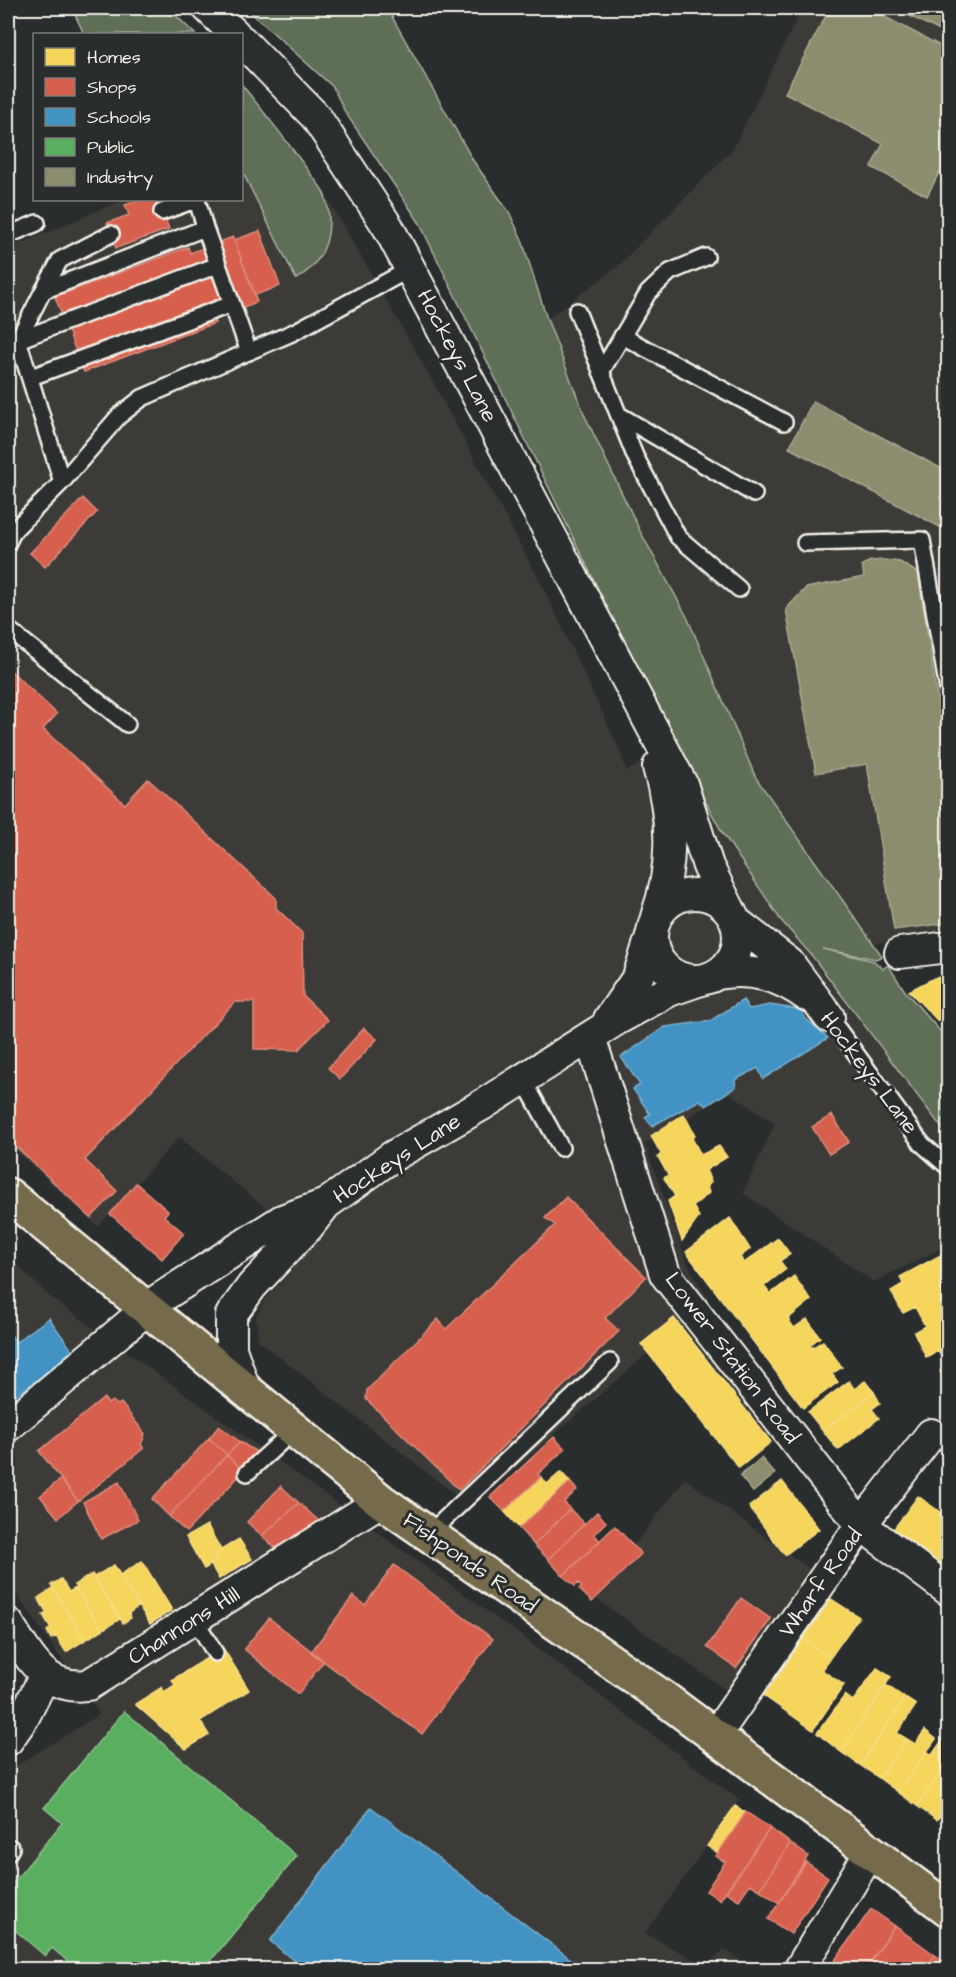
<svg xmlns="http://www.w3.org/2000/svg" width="956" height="1977" viewBox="0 0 956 1977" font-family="'Architects Daughter',sans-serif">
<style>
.built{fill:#3d3a39}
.green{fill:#5e6e57;stroke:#a9b0a0;stroke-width:1.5}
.homes{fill:#f6d55c;stroke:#f5dd86;stroke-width:1.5}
.shops{fill:#d6604d;stroke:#df8c7c;stroke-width:1.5}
.schools{fill:#4393c3;stroke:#78afce;stroke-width:1.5}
.public{fill:#5aae61;stroke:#88c28a;stroke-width:1.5}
.industry{fill:#8c8c6e;stroke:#abaa93;stroke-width:1.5}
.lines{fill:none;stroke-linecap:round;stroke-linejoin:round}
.lane-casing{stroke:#f4f1e8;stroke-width:20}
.street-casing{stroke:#f4f1e8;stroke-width:34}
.primary-casing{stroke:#f4f1e8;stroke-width:38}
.lane{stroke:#2a2d2e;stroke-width:15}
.street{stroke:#2a2d2e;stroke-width:30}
.primary{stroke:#746b4b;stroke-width:33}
.labels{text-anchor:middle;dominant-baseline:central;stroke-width:6;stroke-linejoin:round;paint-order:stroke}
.street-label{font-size:22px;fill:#f4f1e8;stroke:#2a2d2e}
</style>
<rect width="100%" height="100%" fill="#2a2d2e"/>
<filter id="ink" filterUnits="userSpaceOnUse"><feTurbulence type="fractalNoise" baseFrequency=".0167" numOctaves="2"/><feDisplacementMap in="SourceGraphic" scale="12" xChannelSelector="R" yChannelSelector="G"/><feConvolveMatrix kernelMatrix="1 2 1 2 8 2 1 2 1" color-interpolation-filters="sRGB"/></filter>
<g filter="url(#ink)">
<path class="built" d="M802,8H948V933L873,944L756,778L687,617L640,531L584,414L547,319L616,268L733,149Z
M281,132L325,194L428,373L544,589L617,744L627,771L674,744L763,896L948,1136V1250L946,1246L874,1282L743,1193L775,1124L729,1092L645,1144L687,1263L709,1300L471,1507L259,1341L256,1318L264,1300L313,1247L179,1137L98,1227L8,1143V249L123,200H242V149Z
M8,1256L49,1296L512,1629L739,1800L645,1933L707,1967L724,1949L753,1969H8V1771L100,1714L8,1582Z
M685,1479L832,1585L753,1709L594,1597Z"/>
<path class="green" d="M72,8H168L195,34H84Z
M246,8H387L474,162L509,212L522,240L547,319L584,414L640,531L687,617L756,778L882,956L876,959L823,949L874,961L883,969L888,965L905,991L948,1040V1136L812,956L780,919L722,832L674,744L419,222L345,112L333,87Z
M242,85C264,112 286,140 307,169C312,177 322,186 325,196C335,229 327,261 296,279L242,171Z"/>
<path class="homes" d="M948,976V1011L938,1021L909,991L934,978Z
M684,1114L695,1135L692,1138L701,1155L719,1146L727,1157L706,1170L711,1182L707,1186L709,1193L693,1206L699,1217L682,1241L668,1201L675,1196L664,1178L668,1175L658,1157L661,1154L651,1136Z
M730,1218L750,1249L740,1257L744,1263L778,1238L790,1254L780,1261L786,1269L764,1286L770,1294L794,1276L811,1300L789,1318L786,1316L794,1328L807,1319L820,1337L810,1345L812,1348L823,1341L842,1367L832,1374L838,1382L803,1408L686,1252Z
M948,1251V1359L944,1362L938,1351L926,1357L914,1332L925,1326L915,1307L903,1313L891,1291L903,1284L900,1277Z
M674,1318L771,1442L739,1468L641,1344Z
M948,1366V1386L940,1371Z
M849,1381L854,1389L865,1381L874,1392L823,1431L808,1412Z
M874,1392L880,1403L872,1409L879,1418L838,1450L823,1431Z
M561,1472L570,1482L519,1528L504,1511L541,1477L547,1484Z
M782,1481L819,1529L785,1555L749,1507Z
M918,1496L948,1518V1570L893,1530Z
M207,1525L221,1550L211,1565L204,1569L186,1537Z
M239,1539L252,1559L219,1579L211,1565L221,1550Z
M142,1561L172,1610L150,1624L120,1575Z
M114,1565L139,1606L129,1613L131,1618L123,1623L94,1577Z
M92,1574L120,1619L102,1630L74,1585Z
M61,1579L69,1592L76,1588L102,1630L85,1640L51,1585Z
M53,1588L85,1640L66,1652L56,1636L51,1639L47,1631L51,1628L43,1615L47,1613L38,1598Z
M831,1599L859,1617L830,1658L803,1639Z
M803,1639L830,1658L822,1670L844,1685L813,1730L764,1696Z
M223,1648L249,1690L200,1721L209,1735L186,1749L135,1704L162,1687L164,1692L175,1685L172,1680Z
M877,1668L891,1677L841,1752L817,1733L845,1695L853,1701Z
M886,1685L905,1698L860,1765L841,1752Z
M905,1698L916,1705L897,1733L907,1739L879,1778L860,1765Z
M925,1730L936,1739L898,1792L879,1778L907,1739L915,1744Z
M948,1732V1762L917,1806L898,1792L927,1751L932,1755Z
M948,1762V1804L937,1820L917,1806Z
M735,1806L746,1813L718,1853L707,1846Z"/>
<path class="shops" d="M140,200H158L169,229L116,248L107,223L129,215L125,205Z
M260,231L280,286L255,295L234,240Z
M233,237L257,302L213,318L215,323L84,372L55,297L188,247L190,253Z
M83,498L97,512L45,567L30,553Z
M10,670L57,714L43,729L125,804L148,779L276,898V908L302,933L303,996L328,1020L298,1050L254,1049V1002H235L85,1160L117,1191L91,1218L8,1139V673Z
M364,1028L377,1039L340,1079L328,1068Z
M832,1115L849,1142L829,1154L812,1127Z
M136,1183L168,1211L164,1216L184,1233L162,1259L110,1214Z
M566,1197L646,1277L605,1318L619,1331L459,1490L366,1399L367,1390L438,1319L446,1329L555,1225L545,1218Z
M104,1398L108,1404L112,1401L118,1405L121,1403L145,1434L141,1445L144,1448L78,1501L39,1451Z
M219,1426L240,1442L227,1455L209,1438Z
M554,1437L565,1449L538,1474L541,1477L504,1511L490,1497Z
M209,1438L227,1455L169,1516L152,1499Z
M240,1442L260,1454L244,1471L227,1455Z
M227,1455L244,1471L186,1532L169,1516Z
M61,1479L78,1501L58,1518L40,1496Z
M119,1482L138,1520L101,1539L83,1502Z
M570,1482L577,1490L564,1502L570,1509L534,1545L519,1528Z
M281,1486L299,1503L262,1536L247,1522Z
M299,1503L321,1523L278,1550L262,1536Z
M570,1509L584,1524L548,1559L534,1545Z
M597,1512L606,1522L594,1534L600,1541L563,1576L548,1559Z
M615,1526L641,1554L592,1602L579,1589L582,1587L578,1583L575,1586L563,1576Z
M394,1565L493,1639L422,1734L311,1652L353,1596L365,1605Z
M741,1598L771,1619L736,1668L707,1647Z
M269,1618L324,1661L298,1694L244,1649Z
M746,1812L770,1828L720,1900L706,1891L725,1862L716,1856Z
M770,1828L790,1843L760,1890L750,1884L739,1900L726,1892Z
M790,1843L808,1856L779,1903L760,1890Z
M806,1862L828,1877L791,1934L768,1919Z
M871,1909L895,1926L865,1970H828Z
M895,1926L935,1955L925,1970L866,1969Z
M935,1955L948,1965V1970H925Z"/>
<path class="schools" d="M743,1000L749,1009L770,1005L802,1010L805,1018L828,1038L763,1079L758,1068L735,1080L736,1087L706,1106L700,1100L652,1126L645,1117L650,1114L633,1089L640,1085L621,1057L665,1027L710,1021Z
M49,1318L74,1353L8,1401V1331L16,1342Z
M371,1807L471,1883L585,1970H305L294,1961L270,1941Z"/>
<path class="public" d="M124,1711L297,1856L203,1970H78L52,1948L45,1956L8,1924L15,1916L8,1910V1889L62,1823L44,1808Z"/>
<path class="industry" d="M830,8H868L948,50V178L939,173L927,196L871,167L883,144L785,93Z
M894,8H948V35Z
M813,401L948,472V571L942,528L789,448Z
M884,560L900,562L918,573L948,767V923L894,930L867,764L816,773L786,609L806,588L864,577L862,565L871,561Z
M761,1458L775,1474L753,1492L740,1476Z"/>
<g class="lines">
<g class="lane-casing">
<path id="lane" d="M197,200L205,228
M162,212L195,200
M8,235L37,223
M43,291L60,260L111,234
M577,311L635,456L678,537L739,589
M622,336L784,422
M18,340L218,265
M601,372L648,293L670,272L706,257
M31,377L232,304
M619,415L754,494
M62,482L18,340L43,291L205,228L249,352
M8,542L14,530L62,482L119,416L142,398L294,332L410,269
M805,543L922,540L948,690
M8,629L127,724
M829,1017L922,1144L948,1167
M523,1079L561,1148
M247,1473L293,1431
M429,1534L610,1362
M195,1619L215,1653
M8,1853L11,1848"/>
</g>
<g class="street-casing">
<path id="street" d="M208,8L235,34
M242,41L316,117L388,227L682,784L708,866L732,914
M652 937a43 43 0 1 1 86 0a43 43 0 1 1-86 0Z
M656,917C674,866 673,818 658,767
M735,921L789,963L829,1017
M900,953L948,947
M717,974C752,968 779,976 807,996
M609,1019L638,977L652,933
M590,1037L665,1274L861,1525L948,1590
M245,1389L231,1349V1315L252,1286L308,1227L326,1204L393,1156L482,1105L618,1019L669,991L704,979
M8,1426L159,1299L282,1220L326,1204
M8,1623C27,1654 44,1691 88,1685L381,1501
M715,1736L861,1525L931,1434
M8,1740L24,1717L45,1675
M799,1970L870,1852"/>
</g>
<g class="primary-casing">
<path id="primary" d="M8,1195L381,1501L665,1699L948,1909"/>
</g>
<use href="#lane" class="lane"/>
<use href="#street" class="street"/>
<use href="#primary" class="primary"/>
</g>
</g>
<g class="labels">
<g class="street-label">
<text transform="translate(457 356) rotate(62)">Hockeys Lane</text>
<text transform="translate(869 1073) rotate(53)">Hockeys Lane</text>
<text transform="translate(397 1159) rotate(-33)">Hockeys Lane</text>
<text transform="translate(732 1358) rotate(53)">Lower Station Road</text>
<text transform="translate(470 1563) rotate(35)">Fishponds Road</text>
<text transform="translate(821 1583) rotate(-55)">Wharf Road</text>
<text transform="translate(184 1626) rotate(-32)">Channons Hill</text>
</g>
</g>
<rect width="956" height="1977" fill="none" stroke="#2a2d2e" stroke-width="30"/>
<rect x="15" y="15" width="926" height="1947" fill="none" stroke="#f4f1e8" stroke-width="2" filter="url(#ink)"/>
<rect x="33" y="33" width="210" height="168" fill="#2a2d2e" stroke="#7b7b78" stroke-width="1.5"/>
<rect x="45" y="48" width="30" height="18" fill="#f6d55c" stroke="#7b7b78" stroke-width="1.5"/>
<text x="87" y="63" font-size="18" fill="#f4f1e8">Homes</text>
<rect x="45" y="78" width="30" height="18" fill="#d6604d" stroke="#7b7b78" stroke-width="1.5"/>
<text x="87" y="93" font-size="18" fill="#f4f1e8">Shops</text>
<rect x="45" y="108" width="30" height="18" fill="#4393c3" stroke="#7b7b78" stroke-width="1.5"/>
<text x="87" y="123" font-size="18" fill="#f4f1e8">Schools</text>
<rect x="45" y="138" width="30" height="18" fill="#5aae61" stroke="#7b7b78" stroke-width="1.5"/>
<text x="87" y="153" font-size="18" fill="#f4f1e8">Public</text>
<rect x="45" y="168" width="30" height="18" fill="#8c8c6e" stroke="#7b7b78" stroke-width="1.5"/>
<text x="87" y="183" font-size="18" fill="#f4f1e8">Industry</text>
</svg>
